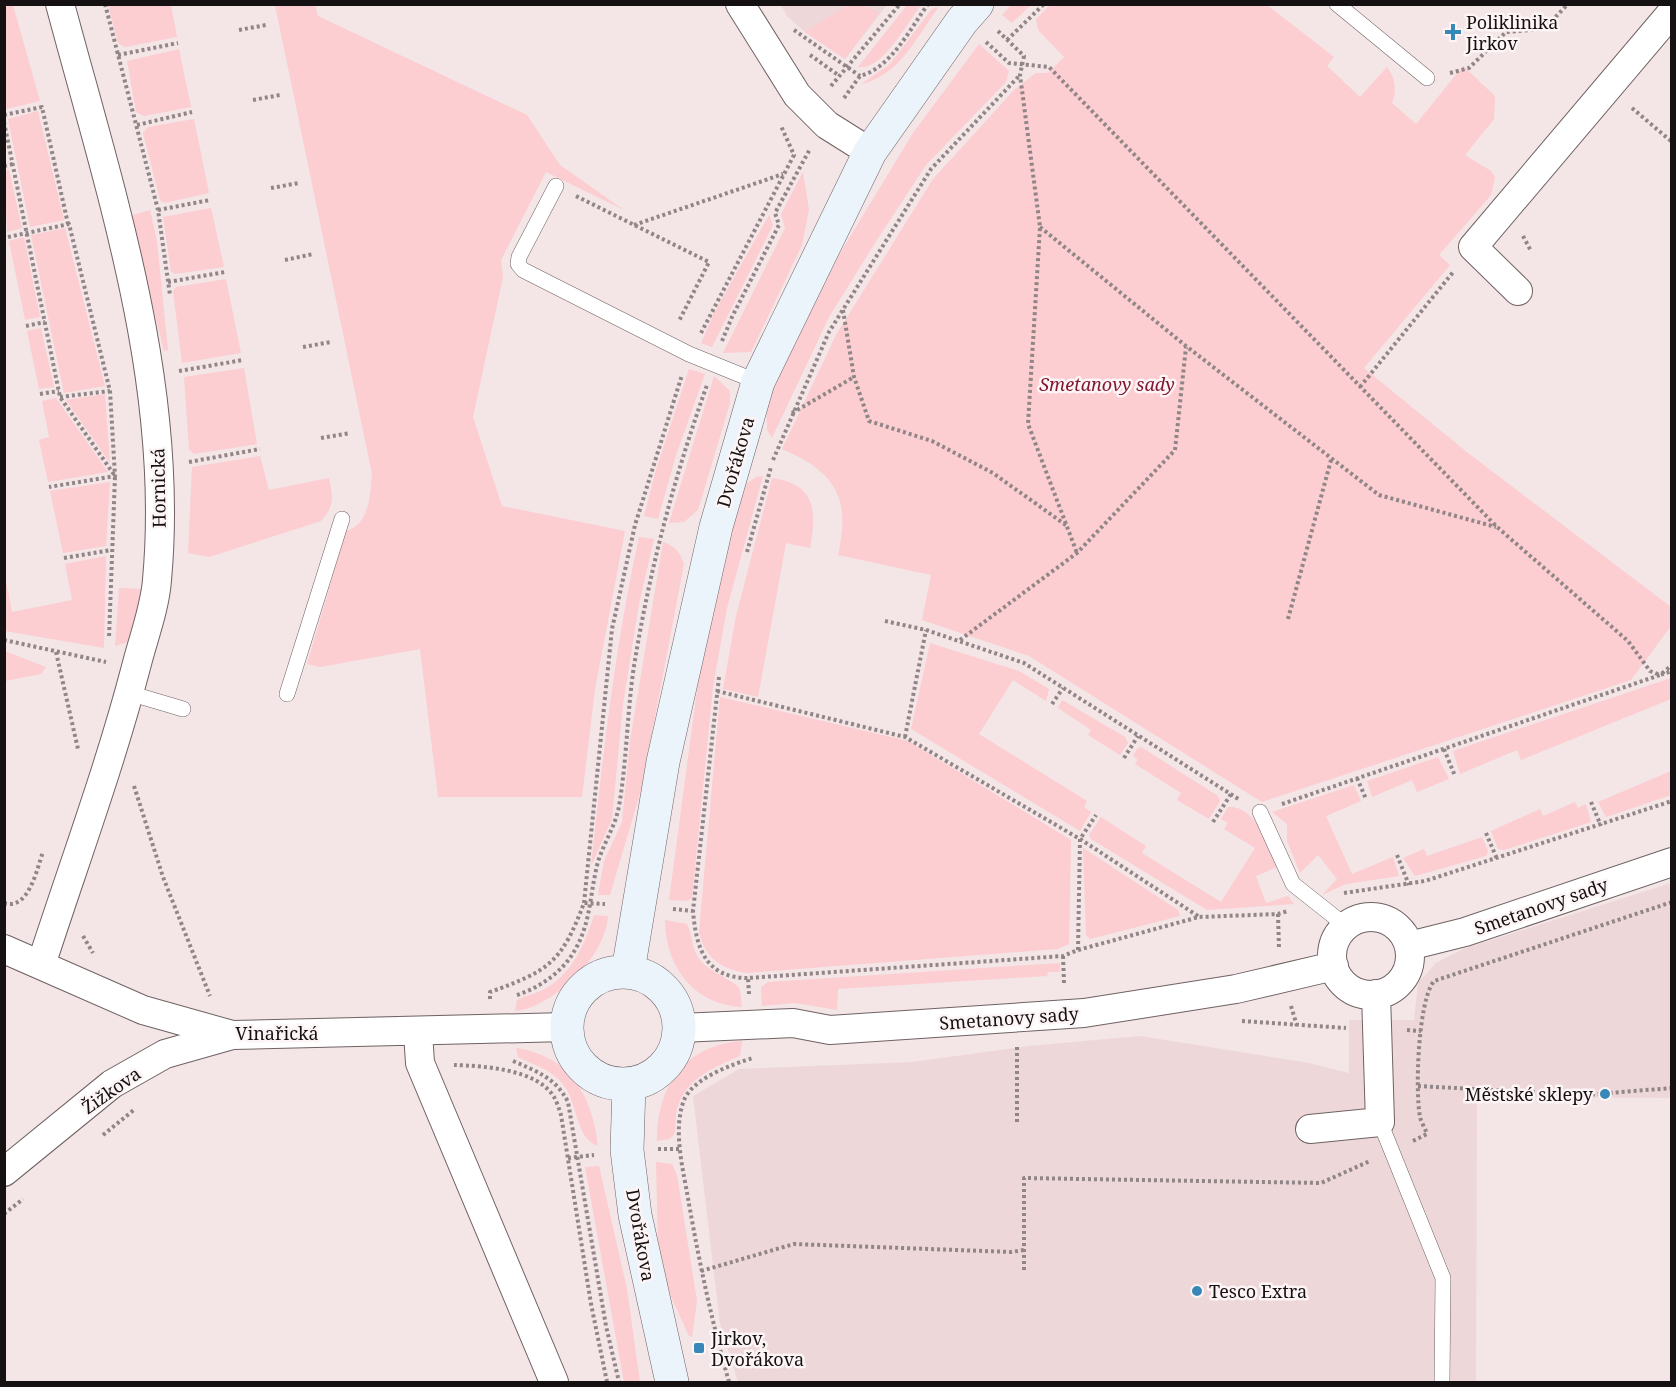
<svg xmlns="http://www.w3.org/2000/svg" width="1676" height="1387" viewBox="0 0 1676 1387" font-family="'Noto Serif',serif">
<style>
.built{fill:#eed7d8}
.green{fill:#fccdd1}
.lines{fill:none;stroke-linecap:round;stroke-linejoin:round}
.lane-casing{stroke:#6f6263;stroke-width:16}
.street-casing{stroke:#6f6263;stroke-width:30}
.secondary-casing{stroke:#6f6263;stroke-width:34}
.path{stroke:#918687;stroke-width:4;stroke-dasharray:3 3;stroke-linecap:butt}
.lane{stroke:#fff;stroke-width:15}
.street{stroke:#fff;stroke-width:28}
.secondary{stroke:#ebf4fb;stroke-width:33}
.poi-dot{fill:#3887b9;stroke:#fdf4f5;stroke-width:2}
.labels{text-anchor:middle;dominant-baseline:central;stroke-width:5;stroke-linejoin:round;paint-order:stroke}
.poi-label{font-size:18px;fill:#151011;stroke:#fdf4f5;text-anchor:start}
.park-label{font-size:18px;font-style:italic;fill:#801831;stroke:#fdf4f5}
.street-label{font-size:18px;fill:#151011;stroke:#fdf4f5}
</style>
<rect width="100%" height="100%" fill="#f4e5e6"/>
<path class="built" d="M781,5H887L845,59L805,32L787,16Z
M1671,883V1098L1477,1097L1476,1382H738L720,1324L693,1096L739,1069L912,1062L1028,1046L1140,1036L1309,1063L1349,1073V1020H1414L1418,983L1436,963L1463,949Z"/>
<path class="green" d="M849,4L864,5L879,13L845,59L805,32Z
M908,4L921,5C908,22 881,72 858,67Z
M1051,4L1267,5L1334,57L1327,66L1360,97L1387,67C1395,78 1397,89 1392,103L1416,124L1463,66L1495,96L1494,119L1465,155L1491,171L1495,177L1491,195L1439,255L1450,265L1364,368L1468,453L1671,607V626L1631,680L1262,802L1029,656L922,620L931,575L838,555C851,498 836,472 782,449L836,335L933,179L1015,89L1036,73H1048L1064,57L1038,30L1036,19Z
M4,5H13L40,101L6,109Z
M108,5H171L177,37L125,47L118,43Z
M275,5H315L318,16L527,115L560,165L624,210L546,172L501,260L503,277L473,417L502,506L625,531L595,689L582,797H438L420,649L320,667L307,664L346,531C370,524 370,495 372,474Z
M1011,5V4L1031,5L1012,23L1002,15Z
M936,7L938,8C916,38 899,76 861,84L890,64L931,10Z
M979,44L1009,71L1006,82L926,165L875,243L829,317L772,438L767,430L766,403L839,255L913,133Z
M179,49L191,107L144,116L136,112L127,61Z
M38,111L64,220L30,227L8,119Z
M194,119L209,193L164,203L160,200L143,133L148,127Z
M9,170L22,228L7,232L4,171Z
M803,172L809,210L802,245L751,352L723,353L785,228L781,214Z
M211,208L224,267L175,274L171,272L163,217Z
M150,210L157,241L168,350L164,351L130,216Z
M769,215L773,225L712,347L701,343L714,313Z
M65,228L105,386L64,393L31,235Z
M24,237L40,317L25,320L9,241Z
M226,279L241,353L182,363L173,291L176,287Z
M41,328L54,387L39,389L27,331Z
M244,368L257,444L194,454L189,449L184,377Z
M689,369L705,374L676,455L658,519L644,516L656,470Z
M714,376L730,391V403L698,510L684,522L669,523Z
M105,394L110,463L66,400Z
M56,398L108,472L48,482L39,440L49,437L42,401Z
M260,456L269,490L329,478C333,498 335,505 321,521L209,557L188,553L192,467Z
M763,476L727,608L713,687L692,898L687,901L669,900L702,653L743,486L756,477Z
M772,478C816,484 817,511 810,548L786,543L758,697L723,689L736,616Z
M110,482L106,546L63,553L50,491Z
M639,537L654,539L639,604L623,704L612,819L591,866C603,755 615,646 639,537Z
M663,542C675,546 680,552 684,564L641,790L610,895H598L604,861L622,822L630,741Z
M106,556L104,648L5,631V576L12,612L72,600L65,564Z
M119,588L142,589L141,602L128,642L115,646Z
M930,643L1019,671L1049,689L1046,701L1013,680L979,734L1087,801L1084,807L1091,812L1080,831L911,729Z
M4,651H5L46,667L41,674L5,681Z
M1671,678V699L1521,760L1517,750L1460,774L1453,751Z
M720,697L908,741L1071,840L1069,944L1057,949L747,973C721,969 705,958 699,932Z
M1062,700L1125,737L1128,743L1120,755L1088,735L1091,730L1058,708Z
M1141,747L1218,796L1220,801L1209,819L1177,800L1181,793L1135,764L1138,760L1133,756L1137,749Z
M1438,757L1449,779L1417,792L1412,780L1372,797L1367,781Z
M1671,771V795L1606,817L1598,802Z
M1354,785L1361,801L1326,816L1352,874L1393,857L1399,876L1346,884L1322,895L1337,879L1318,855L1300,873L1287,841V824L1272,812Z
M1575,802L1578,808L1586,804L1591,822L1504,850L1498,849L1491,831L1540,809L1543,816Z
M1228,807C1256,805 1269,847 1277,867L1256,876L1266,903L1288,896L1294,904L1207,910L1091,839L1089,835L1101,817L1146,846L1142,853L1221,902L1255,848L1224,829L1228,823L1221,819Z
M1482,837L1488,851L1486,856L1415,876L1403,858L1424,849L1427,856Z
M1083,848L1178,910L1180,916L1090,939L1086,935Z
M594,915L608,916C606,956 554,1007 515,1011L517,1000C525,996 534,994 543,990C572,975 585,944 594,915Z
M665,920L687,924C693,936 691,949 700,960C708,971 737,983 739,988C741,993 741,1001 742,1007C694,1005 665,966 665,920Z
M1060,963V972H1048L1047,976L838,989L837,1010L795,1003L762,1006L761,987L768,982Z
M742,1041L740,1056C717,1066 689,1077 679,1103C674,1114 677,1124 674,1135L669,1139L657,1141C657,1086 685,1045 742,1041Z
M516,1048C570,1056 592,1095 598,1146C574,1137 579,1103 562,1083C550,1069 534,1065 518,1057Z
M656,1162L672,1164L677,1175L697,1301L692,1337L689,1336L663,1279L658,1244Z
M599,1166L627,1289L640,1382H624L585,1167Z"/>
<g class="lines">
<g class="lane-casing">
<path id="lane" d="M1337,4L1427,78
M556,186L519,257L518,264L523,270L689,354L758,382
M129,693L183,709
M287,694L342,519
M1260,812L1293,884L1346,926
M1380,1122L1443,1278L1442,1382"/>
</g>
<g class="street-casing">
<path id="street" d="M740,4L797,95L827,125L870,152
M1518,291L1473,247L1672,12
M1332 956a39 39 0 1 1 78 0a39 39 0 1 1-78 0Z
M1409,946L1465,932L1672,862
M4,949L143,1010L232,1035L566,1027
M41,965C73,866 110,767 136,667C143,639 155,608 157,580C175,384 110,191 60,4
M680,1028L793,1023L830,1030L1084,1013L1236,989L1334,966
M418,1032L420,1063L554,1382
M1310,1129L1380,1122L1376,994
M4,1172L112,1084L165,1054L232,1035"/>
</g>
<g class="secondary-casing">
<path id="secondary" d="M628,971L663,762L716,527L758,382L870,152L962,21L977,4
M567 1028a56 56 0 1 1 112 0a56 56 0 1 1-112 0Z
M629,1085L627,1150L635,1215L672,1382"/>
</g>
<path class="path" d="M105,4L158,210L170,295
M239,30L266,25
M794,30L860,76
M998,31L1024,56L1020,75L1040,227L1028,424L1077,553
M1007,40L1044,4
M986,42L1009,63L1049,67L1497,527L1628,641L1650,671L1660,675L1672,671
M118,55L178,43
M810,55L838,75
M1450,73L1469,68L1506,32L1544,29L1568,4
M831,86L900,4
M844,98L860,76C891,68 910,29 928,4
M253,100L280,95
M1632,108L1672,142
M4,115L42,107L68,224
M4,122L60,397L115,476L109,638
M137,125L192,112
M4,166L13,164
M271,188L299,183
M576,196L709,262L679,321
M158,210L210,200
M634,225L783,174
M1040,227L1186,346L1379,495L1496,527
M1523,236L1531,251
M8,237L69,224L110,391L115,476L49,487
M285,260L313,254
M168,282L225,272
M843,310L854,377L869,421L932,441L993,473L1067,526
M26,326L45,322
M701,333L794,155L781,126
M722,341L732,317L779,225L775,213L810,149
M303,347L331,342
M179,371L243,360
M1360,387L1454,271
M40,394L59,391
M60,397L110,391
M792,413L854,377
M321,438L350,433
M773,460L829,332L931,169L1020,75
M189,462L260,449
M747,552L771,467
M64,558L111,550
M1288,619L1331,460
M885,621L926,630L1024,663L1240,800
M4,640L106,662
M960,640L1077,553L1175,450L1186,347
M56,652L78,749
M719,677L693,911C696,947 705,978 748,978
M717,691L905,737L1080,839L1198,916
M1052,704L1063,688
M905,737L926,630
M1444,749L1455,776
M1124,758L1138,736
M1357,778L1366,799
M134,786L163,877L210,996
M1591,802L1601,826
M1282,804L1660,675L1672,665
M1213,822L1231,794
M1486,833L1497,859
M1397,855L1409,885
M1344,893L1425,881L1672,801
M4,903C29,911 37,868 43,852
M584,903L612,629L635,525L682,375
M673,909L693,911
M1278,914L1279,949
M83,936L93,953
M1078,950L1080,839L1096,815
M1063,956L1064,983
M749,994L748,978L1063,956L1078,950L1199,917L1278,914L1288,911
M517,995C541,987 564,971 576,948C590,923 590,897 596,870C600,848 615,829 619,806C627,760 627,712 634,666C650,568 674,478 707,385
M490,999V992C549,971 562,962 584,903L605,904
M1291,1006L1297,1026
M1242,1021L1346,1028
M1407,1030L1421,1031
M1017,1047V1122
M513,1061C536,1071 556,1078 568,1102L606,1326L619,1382
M454,1065C484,1066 537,1069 554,1097C557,1102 559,1109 561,1115L591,1304L607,1382
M1418,1086L1584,1095L1672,1088
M103,1135L135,1109
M1413,1141L1427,1134C1425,1128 1421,1122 1420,1117C1415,1090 1418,1001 1434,981L1672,902
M658,1149H679
M568,1158L594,1155
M4,1214L23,1199
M1024,1270V1178L1321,1183L1370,1161
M701,1271L794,1244L1011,1252L1024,1250
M729,1382C712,1322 700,1266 689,1204C684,1172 672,1132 684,1100C693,1078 733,1064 753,1058"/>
<use href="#lane" class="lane"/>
<use href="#street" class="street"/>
<use href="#secondary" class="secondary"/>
</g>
<g class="poi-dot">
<path d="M1450 23h6v6h6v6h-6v6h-6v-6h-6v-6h6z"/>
<circle cx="1605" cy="1094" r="6"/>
<circle cx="1197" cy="1291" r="6"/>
<rect x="693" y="1342" width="12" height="12" rx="3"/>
</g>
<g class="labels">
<g class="poi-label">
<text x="1466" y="22">Poliklinika<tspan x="1466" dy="21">Jirkov</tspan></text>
<text x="1593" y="1094" text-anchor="end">Městské sklepy</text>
<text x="1209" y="1291">Tesco Extra</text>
<text x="711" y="1338">Jirkov,<tspan x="711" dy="21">Dvořákova</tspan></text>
</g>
<g class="park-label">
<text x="1107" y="384">Smetanovy sady</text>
</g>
<g class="street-label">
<text transform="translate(735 462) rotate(-74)">Dvořákova</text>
<text transform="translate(158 488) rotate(-91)">Hornická</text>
<text transform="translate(1541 906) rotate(-19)">Smetanovy sady</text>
<text transform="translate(1009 1018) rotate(-4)">Smetanovy sady</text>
<text x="277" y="1033">Vinařická</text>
<text transform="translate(111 1090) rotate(-35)">Žižkova</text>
<text transform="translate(641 1235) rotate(80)">Dvořákova</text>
</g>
</g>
<rect width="1676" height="1387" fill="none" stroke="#151011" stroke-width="12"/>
</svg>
